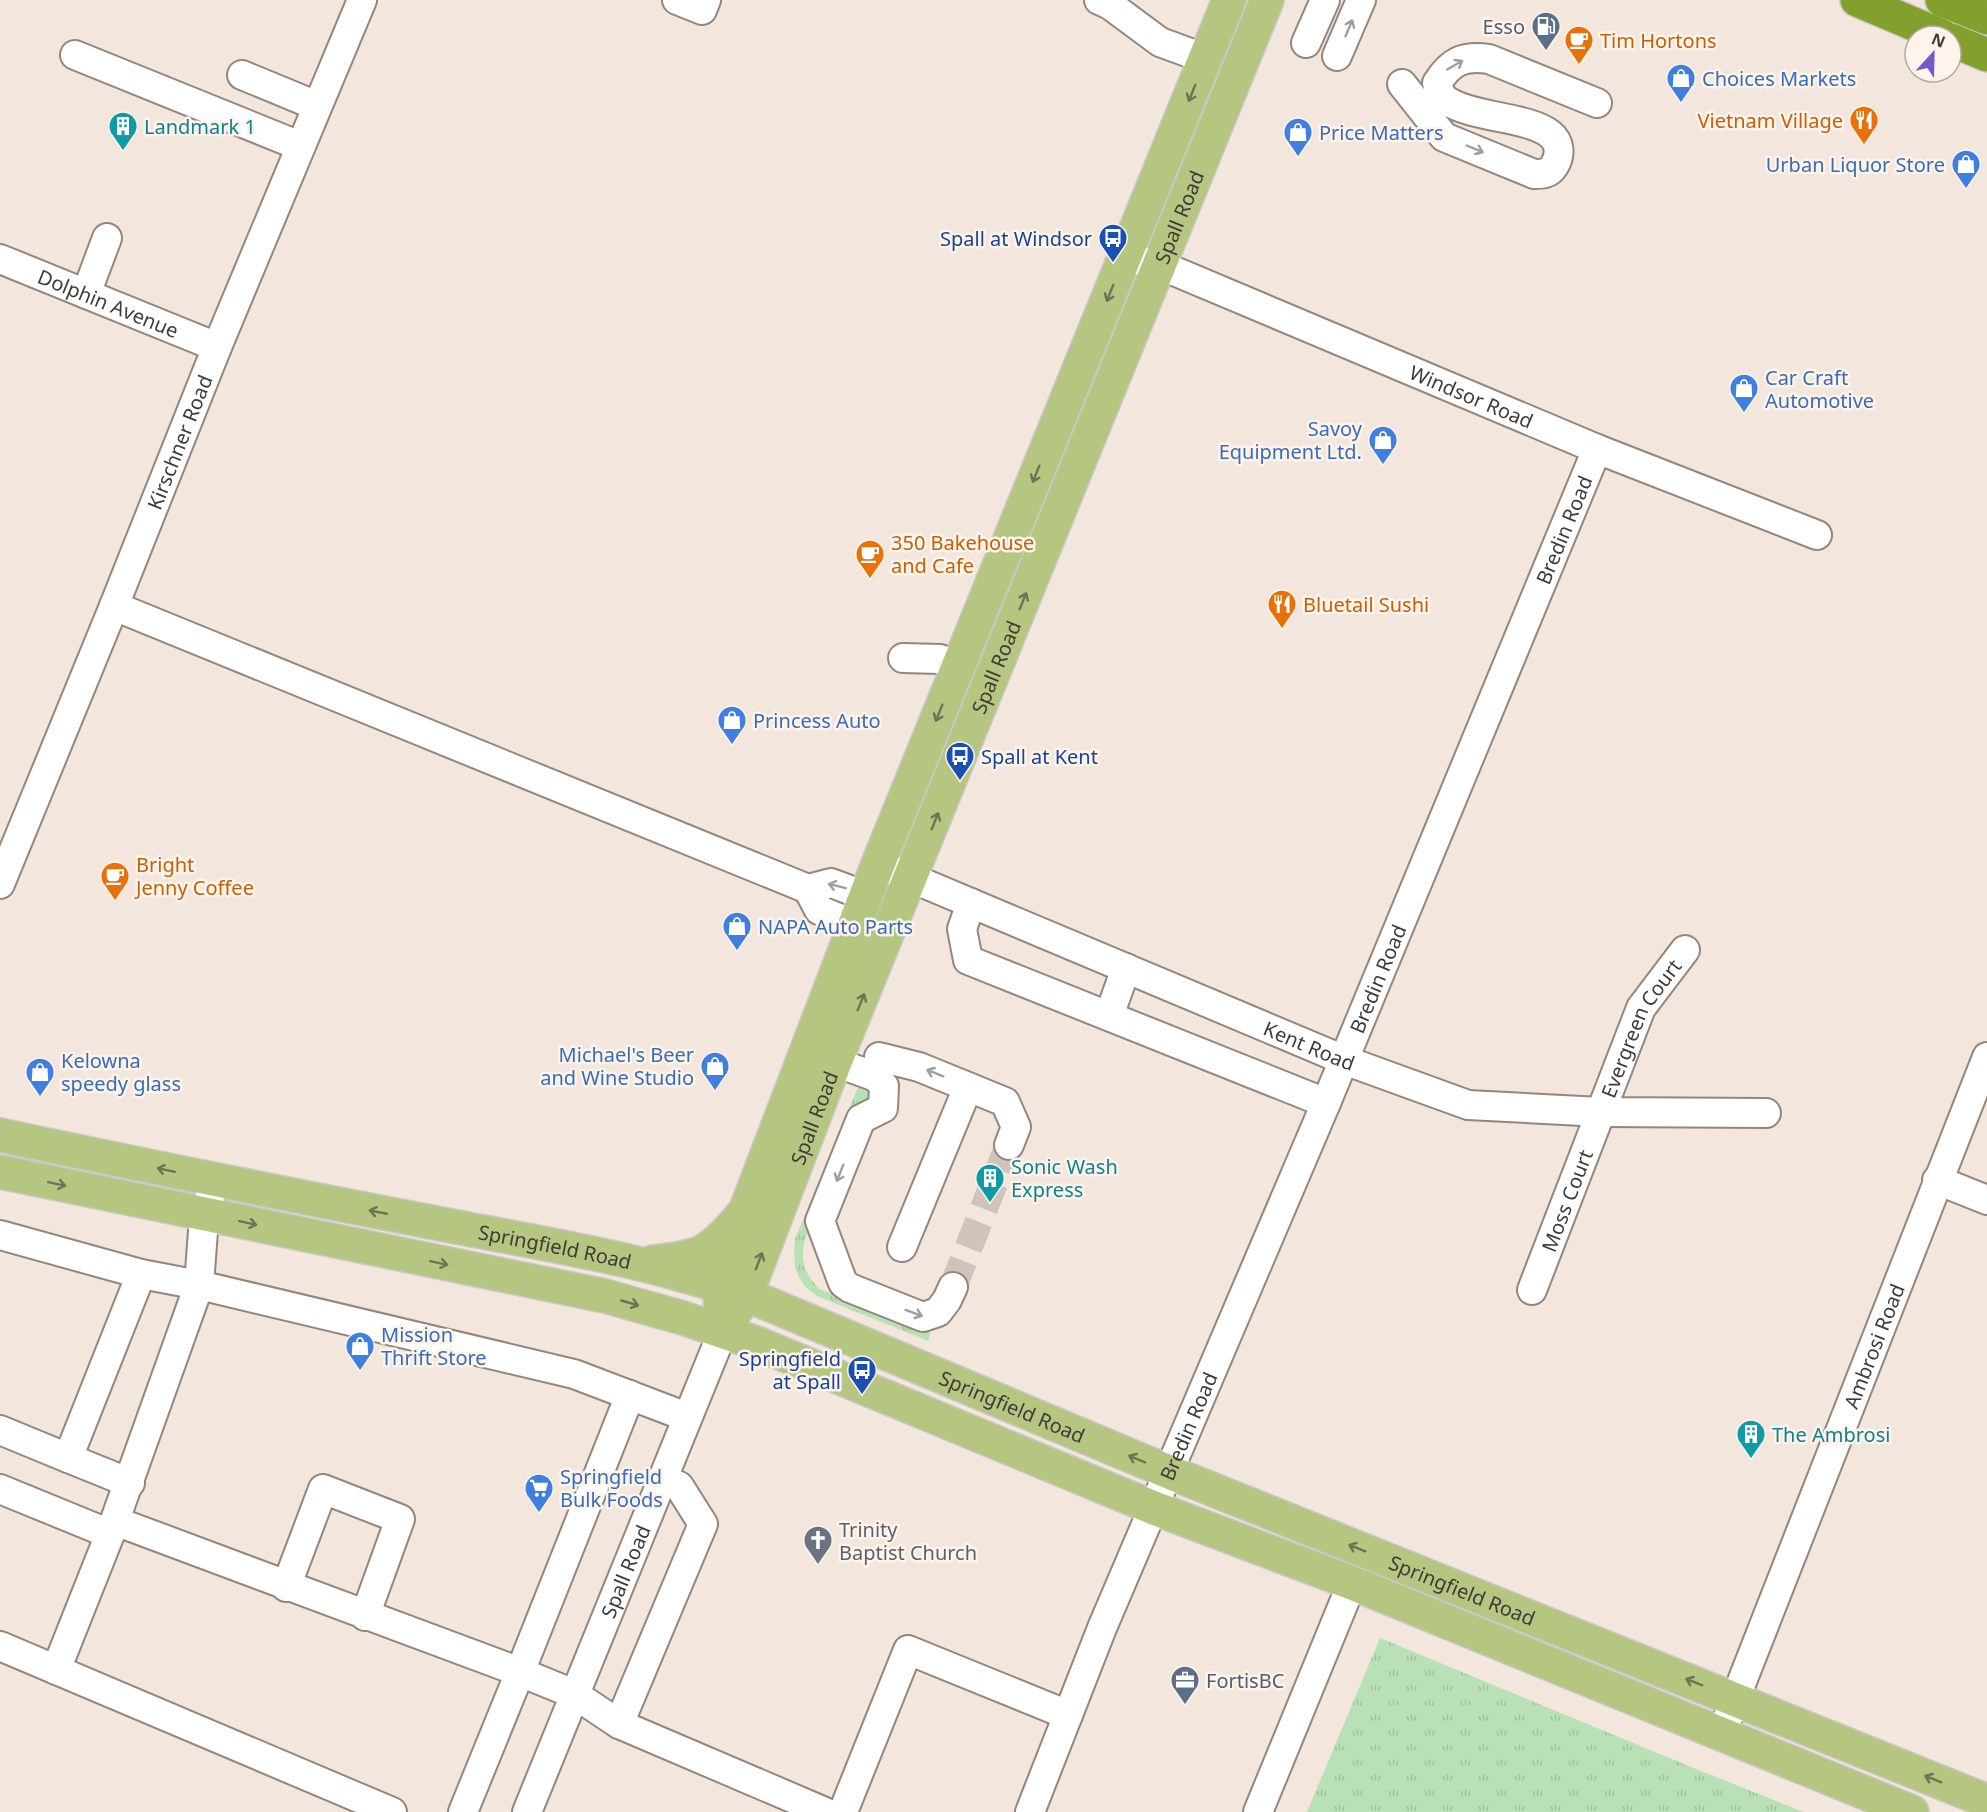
<svg xmlns="http://www.w3.org/2000/svg" width="1987" height="1812" viewBox="0 0 1987 1812" font-family="'Noto Sans',sans-serif">
<style>
.grass{fill:url(#grass-tufts)}
.lines{fill:none;stroke-linecap:round;stroke-linejoin:round}
.minor-tunnel{stroke:#cfc4bb;stroke-width:28;stroke-dasharray:28 14;stroke-linecap:butt}
.minor-casing{stroke:#92867d;stroke-width:32}
.major-casing{stroke:#cac8c7;stroke-width:36}
.highway-casing{stroke:#cac8c7;stroke-width:36}
.minor{stroke:#fff;stroke-width:28}
.major{stroke:#b4c680;stroke-width:33}
.highway{stroke:#82a02b;stroke-width:33}
.oneway{stroke:#a09d9b}
.oneway2{stroke:#6e7354}
.labels{text-anchor:middle;dominant-baseline:central;stroke-width:5;stroke-linejoin:round;paint-order:stroke}
.service-label{font-size:20px;fill:#4e5e75;stroke:#fef4eb;text-anchor:end}
.food-label{font-size:20px;fill:#c56008;stroke:#fef4eb;text-anchor:start}
.shop-label{font-size:20px;fill:#366cbe;stroke:#fef4eb;text-anchor:start}
.culture-label{font-size:20px;fill:#0d838f;stroke:#fef4eb;text-anchor:start}
.street-label{font-size:20px;fill:#403b37;stroke:#fef4eb}
.transit-label{font-size:20px;fill:#164399;stroke:#fef4eb;text-anchor:end}
.worship-label{font-size:20px;fill:#5b616d;stroke:#fef4eb;text-anchor:start}
</style>
<defs>
<pattern id="grass-tufts" width="24" height="20" patternUnits="userSpaceOnUse" patternTransform="scale(1.5)"><rect width="24" height="20" fill="#b9e1b5"/><path d="M3 7l-1-3M5 7V3M7 7l1-3M15 17l-1-3M17 17v-4M19 17l1-3" fill="none" stroke="#a0c29c"/></pattern>
</defs>
<rect width="100%" height="100%" fill="#f3e6dc"/>
<path class="grass" d="M858,1087L872,1093L869,1101H863L804,1242C801,1265 804,1271 819,1289L931,1333L928,1341L817,1296C794,1281 793,1264 795,1239Z
M1380,1638L1696,1769L1804,1812H1307Z"/>
<g class="lines">
<path class="minor-tunnel" d="M953,1287L1009,1145"/>
<g class="minor-casing">
<g id="minor">
<path d="M677,0L702,10L706,0"/>
<path d="M1099,0L1110,5L1160,42L1206,59"/>
<path d="M1306,43L1325,0"/>
<path d="M75,55L300,146"/>
<path d="M1337,56L1361,0"/>
<path d="M242,75L317,106"/>
<path d="M1402,84L1444,137L1534,174C1542,174 1549,174 1554,166C1561,155 1560,142 1550,134C1529,117 1476,118 1449,102C1441,98 1439,91 1437,83C1451,61 1464,55 1489,59L1597,103"/>
<path id="s1" d="M1125,257L1160,265L1597,449L1817,535"/>
<path id="s2" d="M0,259L217,347"/>
<path d="M86,294L107,238"/>
<path d="M114,606L808,889L831,883L866,896"/>
<path d="M903,658L940,659L958,666"/>
<path id="s3" d="M878,864L1344,1060L1468,1105L1601,1112L1766,1113"/>
<path id="s4" d="M0,884L114,606L217,347L362,0"/>
<path d="M808,889L819,910L855,925"/>
<path d="M971,903L962,929L968,960L1326,1103"/>
<path d="M1109,1016L1126,968"/>
<path d="M879,1057L919,1067L1005,1102L1016,1127L1009,1145"/>
<path d="M835,1062L876,1077L884,1086L883,1108L861,1119L820,1221L843,1283L850,1288L923,1317L938,1312L947,1300L953,1287"/>
<path d="M1937,1180L1987,1200"/>
<path d="M0,1235L141,1274L199,1285L574,1374L687,1417"/>
<path d="M902,1247L968,1087"/>
<path id="s5" d="M1532,1290L1641,1008L1685,950"/>
<path d="M630,1395L520,1672L574,1694L619,1724L825,1812"/>
<path d="M0,1430L68,1458"/>
<path d="M130,1483L68,1458L141,1274"/>
<path d="M0,1489L110,1534L56,1670"/>
<path d="M115,1521L520,1672L463,1812"/>
<path d="M110,1534L199,1285L203,1231L213,1180"/>
<path d="M286,1587L323,1489L400,1519L365,1616"/>
<path d="M0,1646L392,1812"/>
<path d="M619,1724L703,1524L679,1486L662,1479"/>
<path id="s6" d="M1721,1735L1987,1057"/>
<path id="s7" d="M527,1812L723,1331"/>
<path d="M843,1812L908,1650L1068,1715"/>
<path id="s8" d="M1030,1812L1102,1628L1326,1103L1597,449"/>
<path d="M1258,1812L1352,1583"/>
</g>
</g>
<g class="major-casing">
<g id="major">
<path id="s9" d="M0,1135C145,1166 291,1195 436,1223C549,1245 665,1262 771,1305L1169,1472L1987,1801"/>
<path d="M0,1172L605,1296L683,1318L756,1343L1154,1508L1352,1583L1912,1812"/>
<path d="M653,1262C669,1260 690,1259 704,1251C719,1242 731,1228 742,1215"/>
<path d="M721,1307L719,1285L745,1212L878,864L1229,0"/>
<path id="s10" d="M735,1312L746,1295L835,1062L1267,0"/>
</g>
</g>
<g class="highway-casing">
<path id="highway" d="M1857,0L1942,36
M1942,0L1987,18
M1951,40L1987,55"/>
</g>
<use href="#minor" class="minor"/>
<use href="#major" class="major"/>
<use href="#highway" class="highway"/>
</g>
<defs><path id="oneway-shaft" d="M-6 0H5M1.5-3L5.5 0L1.5 3" fill="none" stroke-width="1.6" stroke-linecap="round" stroke-linejoin="round" transform="scale(1.5)"/></defs>
<g class="oneway">
<use href="#oneway-shaft" transform="translate(1349 28) rotate(-67)"/>
<use href="#oneway-shaft" transform="translate(1455 65) rotate(-30)"/>
<use href="#oneway-shaft" transform="translate(1475 149) rotate(23)"/>
<use href="#oneway-shaft" transform="translate(837 886) rotate(-166)"/>
<use href="#oneway-shaft" transform="translate(935 1073) rotate(-158)"/>
<use href="#oneway-shaft" transform="translate(840 1173) rotate(112)"/>
<use href="#oneway-shaft" transform="translate(914 1313) rotate(20)"/>
</g>
<g class="oneway2">
<use href="#oneway-shaft" transform="translate(1192 93) rotate(112)"/>
<use href="#oneway-shaft" transform="translate(1110 293) rotate(112)"/>
<use href="#oneway-shaft" transform="translate(1036 474) rotate(112)"/>
<use href="#oneway-shaft" transform="translate(1023 601) rotate(-68)"/>
<use href="#oneway-shaft" transform="translate(939 713) rotate(112)"/>
<use href="#oneway-shaft" transform="translate(935 821) rotate(-68)"/>
<use href="#oneway-shaft" transform="translate(861 1002) rotate(-68)"/>
<use href="#oneway-shaft" transform="translate(166 1170) rotate(-168)"/>
<use href="#oneway-shaft" transform="translate(57 1184) rotate(12)"/>
<use href="#oneway-shaft" transform="translate(378 1212) rotate(-169)"/>
<use href="#oneway-shaft" transform="translate(248 1223) rotate(12)"/>
<use href="#oneway-shaft" transform="translate(759 1261) rotate(-69)"/>
<use href="#oneway-shaft" transform="translate(439 1263) rotate(12)"/>
<use href="#oneway-shaft" transform="translate(630 1303) rotate(16)"/>
<use href="#oneway-shaft" transform="translate(1137 1459) rotate(-157)"/>
<use href="#oneway-shaft" transform="translate(1357 1548) rotate(-158)"/>
<use href="#oneway-shaft" transform="translate(1694 1682) rotate(-158)"/>
<use href="#oneway-shaft" transform="translate(1933 1779) rotate(-158)"/>
</g>
<defs>
<g id="fuel-pin" transform="scale(1.5)"><path d="M0 17L-7.5 6A9.5 9.5 0 1 1 7.5 6Z" fill="#5c6f8a" stroke="#fef4eb"/><path d="M-5.5-6h7V0h2V4h1.3V-2.5L3-4.5l.8-.8L6-3V5H2.5V1h-1V6h-7ZM-4.2-4.7v3.2H.2V-4.7Z" fill="#fff"/></g>
<g id="cafe-pin" transform="scale(1.5)"><path d="M0 17L-7.5 6A9.5 9.5 0 1 1 7.5 6Z" fill="#e8710a" stroke="#fef4eb"/><path d="M-5.5-4.5H6V0H3Q3 3.5 0 3.5H-2.5Q-5.5 3.5-5.5 0ZM3-3.2v2h1.7v-2ZM-6 4.5H4V6H-6Z" fill="#fff"/></g>
<g id="shop-pin" transform="scale(1.5)"><path d="M0 17L-7.5 6A9.5 9.5 0 1 1 7.5 6Z" fill="#3f7fe0" stroke="#fef4eb"/><path d="M-5-2.5h2.3a2.7 3.5 0 0 1 5.4 0H5L5.5 6h-11ZM-1.5-2.5h3a1.5 2.3 0 0 0-3 0Z" fill="#fff"/></g>
<g id="restaurant-pin" transform="scale(1.5)"><path d="M0 17L-7.5 6A9.5 9.5 0 1 1 7.5 6Z" fill="#e8710a" stroke="#fef4eb"/><path d="M-5-6h1v4h1v-4h1v4h1v-4h1v5L-1.5 .5V6h-2V.5L-5-1ZM5-6V6H3V1.5H1.5Q1.5-4 5-6Z" fill="#fff"/></g>
<g id="building-pin" transform="scale(1.5)"><path d="M0 17L-7.5 6A9.5 9.5 0 1 1 7.5 6Z" fill="#0f9aa8" stroke="#fef4eb"/><path d="M-4-6H4V6H1V3H-1V6H-4ZM-2.5-4.3h1.7v1.8h-1.7ZM.8-4.3h1.7v1.8H.8ZM-2.5-1h1.7V.8h-1.7ZM.8-1h1.7V.8H.8Z" fill="#fff"/></g>
<g id="bus-pin" transform="scale(1.5)"><path d="M0 17L-7.5 6A9.5 9.5 0 1 1 7.5 6Z" fill="#1a4fb4" stroke="#fef4eb"/><path d="M-5-6H5V4H4V6H2V4H-2V6H-4V4H-5ZM-3.5-4V0h7V-4ZM-3.5 1.2v1.5H-2V1.2ZM2 1.2v1.5H3.5V1.2Z" fill="#fff"/></g>
<g id="supermarket-pin" transform="scale(1.5)"><path d="M0 17L-7.5 6A9.5 9.5 0 1 1 7.5 6Z" fill="#3f7fe0" stroke="#fef4eb"/><path d="M-6-5.5h2.5l.6 2H6L4.5 2H-2.5L-4.4-4H-6ZM-1.5 3.2a1.3 1.3 0 1 0 .1 0ZM3 3.2a1.3 1.3 0 1 0 .1 0Z" fill="#fff"/></g>
<g id="church-pin" transform="scale(1.5)"><path d="M0 17L-7.5 6A9.5 9.5 0 1 1 7.5 6Z" fill="#6b7280" stroke="#fef4eb"/><path d="M-1.2-6h2.4v3.5h3.3v2.4h-3.3V6h-2.4V-.1h-3.3v-2.4h3.3Z" fill="#fff"/></g>
<g id="office-pin" transform="scale(1.5)"><path d="M0 17L-7.5 6A9.5 9.5 0 1 1 7.5 6Z" fill="#5c6f8a" stroke="#fef4eb"/><path d="M-6-3h4V-5.5h4V-3h4V5H-6ZM-1-4.5V-3h2v-1.5ZM-6 0V1H6V0Z" fill="#fff"/></g>
</defs>
<g fill-rule="evenodd">
<use href="#fuel-pin" x="1546" y="26"/>
<use href="#cafe-pin" x="1579" y="40"/>
<use href="#shop-pin" x="1681" y="78"/>
<use href="#restaurant-pin" x="1864" y="120"/>
<use href="#building-pin" x="123" y="126"/>
<use href="#shop-pin" x="1298" y="132"/>
<use href="#shop-pin" x="1966" y="164"/>
<use href="#bus-pin" x="1113" y="238"/>
<use href="#shop-pin" x="1744" y="388"/>
<use href="#shop-pin" x="1383" y="440"/>
<use href="#cafe-pin" x="870" y="554"/>
<use href="#restaurant-pin" x="1282" y="604"/>
<use href="#shop-pin" x="732" y="720"/>
<use href="#bus-pin" x="960" y="756"/>
<use href="#cafe-pin" x="115" y="876"/>
<use href="#shop-pin" x="737" y="926"/>
<use href="#shop-pin" x="715" y="1066"/>
<use href="#shop-pin" x="40" y="1072"/>
<use href="#building-pin" x="990" y="1178"/>
<use href="#shop-pin" x="360" y="1346"/>
<use href="#bus-pin" x="862" y="1370"/>
<use href="#building-pin" x="1751" y="1434"/>
<use href="#supermarket-pin" x="539" y="1488"/>
<use href="#church-pin" x="818" y="1540"/>
<use href="#office-pin" x="1185" y="1680"/>
</g>
<g class="labels">
<g class="service-label">
<text x="1525" y="26">Esso</text>
<text x="1206" y="1680" text-anchor="start">FortisBC</text>
</g>
<g class="food-label">
<text x="1600" y="40">Tim Hortons</text>
<text x="1843" y="120" text-anchor="end">Vietnam Village</text>
<text x="891" y="542">350 Bakehouse<tspan x="891" dy="23">and Cafe</tspan></text>
<text x="1303" y="604">Bluetail Sushi</text>
<text x="136" y="864">Bright<tspan x="136" dy="23">Jenny Coffee</tspan></text>
</g>
<g class="shop-label">
<text x="1702" y="78">Choices Markets</text>
<text x="1319" y="132">Price Matters</text>
<text x="1945" y="164" text-anchor="end">Urban Liquor Store</text>
<text x="1765" y="377">Car Craft<tspan x="1765" dy="23">Automotive</tspan></text>
<text x="1362" y="428" text-anchor="end">Savoy<tspan x="1362" dy="23">Equipment Ltd.</tspan></text>
<text x="753" y="720">Princess Auto</text>
<text x="758" y="926">NAPA Auto Parts</text>
<text x="694" y="1054" text-anchor="end">Michael's Beer<tspan x="694" dy="23">and Wine Studio</tspan></text>
<text x="61" y="1060">Kelowna<tspan x="61" dy="23">speedy glass</tspan></text>
<text x="381" y="1334">Mission<tspan x="381" dy="23">Thrift Store</tspan></text>
<text x="560" y="1476">Springfield<tspan x="560" dy="23">Bulk Foods</tspan></text>
</g>
<g class="culture-label">
<text x="144" y="126">Landmark 1</text>
<text x="1011" y="1166">Sonic Wash<tspan x="1011" dy="23">Express</tspan></text>
<text x="1772" y="1434">The Ambrosi</text>
</g>
<g class="street-label">
<text stroke="none"><textPath href="#s10" startOffset="1182">Spall Road</textPath></text>
<text stroke="none"><textPath href="#s2" startOffset="117">Dolphin Avenue</textPath></text>
<text stroke="none"><textPath href="#s1" startOffset="374">Windsor Road</textPath></text>
<text stroke="none"><textPath href="#s4" startOffset="477">Kirschner Road</textPath></text>
<text stroke="none"><textPath href="#s8" startOffset="1389">Bredin Road</textPath></text>
<text stroke="none"><textPath href="#s10" startOffset="696">Spall Road</textPath></text>
<text stroke="none"><textPath href="#s8" startOffset="903">Bredin Road</textPath></text>
<text stroke="none"><textPath href="#s5" startOffset="284">Evergreen Court</textPath></text>
<text stroke="none"><textPath href="#s3" startOffset="468">Kent Road</textPath></text>
<text stroke="none"><textPath href="#s10" startOffset="210">Spall Road</textPath></text>
<text stroke="none"><textPath href="#s5" startOffset="96">Moss Court</textPath></text>
<text stroke="none"><textPath href="#s9" startOffset="566">Springfield Road</textPath></text>
<text stroke="none"><textPath href="#s6" startOffset="418">Ambrosi Road</textPath></text>
<text stroke="none"><textPath href="#s9" startOffset="1052">Springfield Road</textPath></text>
<text stroke="none"><textPath href="#s8" startOffset="417">Bredin Road</textPath></text>
<text stroke="none"><textPath href="#s7" startOffset="260">Spall Road</textPath></text>
<text stroke="none"><textPath href="#s9" startOffset="1538">Springfield Road</textPath></text>
</g>
<g class="transit-label">
<text x="1092" y="238">Spall at Windsor</text>
<text x="981" y="756" text-anchor="start">Spall at Kent</text>
<text x="841" y="1358">Springfield<tspan x="841" dy="23">at Spall</tspan></text>
</g>
<g class="worship-label">
<text x="839" y="1529">Trinity<tspan x="839" dy="23">Baptist Church</tspan></text>
</g>
</g>
<g transform="translate(1933 54) rotate(22)"><circle r="28" fill="#fef4eb" stroke="#b2aaa3" stroke-width="1.5"/>
<path d="M0-4.5L10 22L0 15L-10 22Z" fill="#7757d1"/>
<text y="-9" font-size="16" font-weight="bold" text-anchor="middle" fill="#403b37">N</text>
</g>
</svg>
